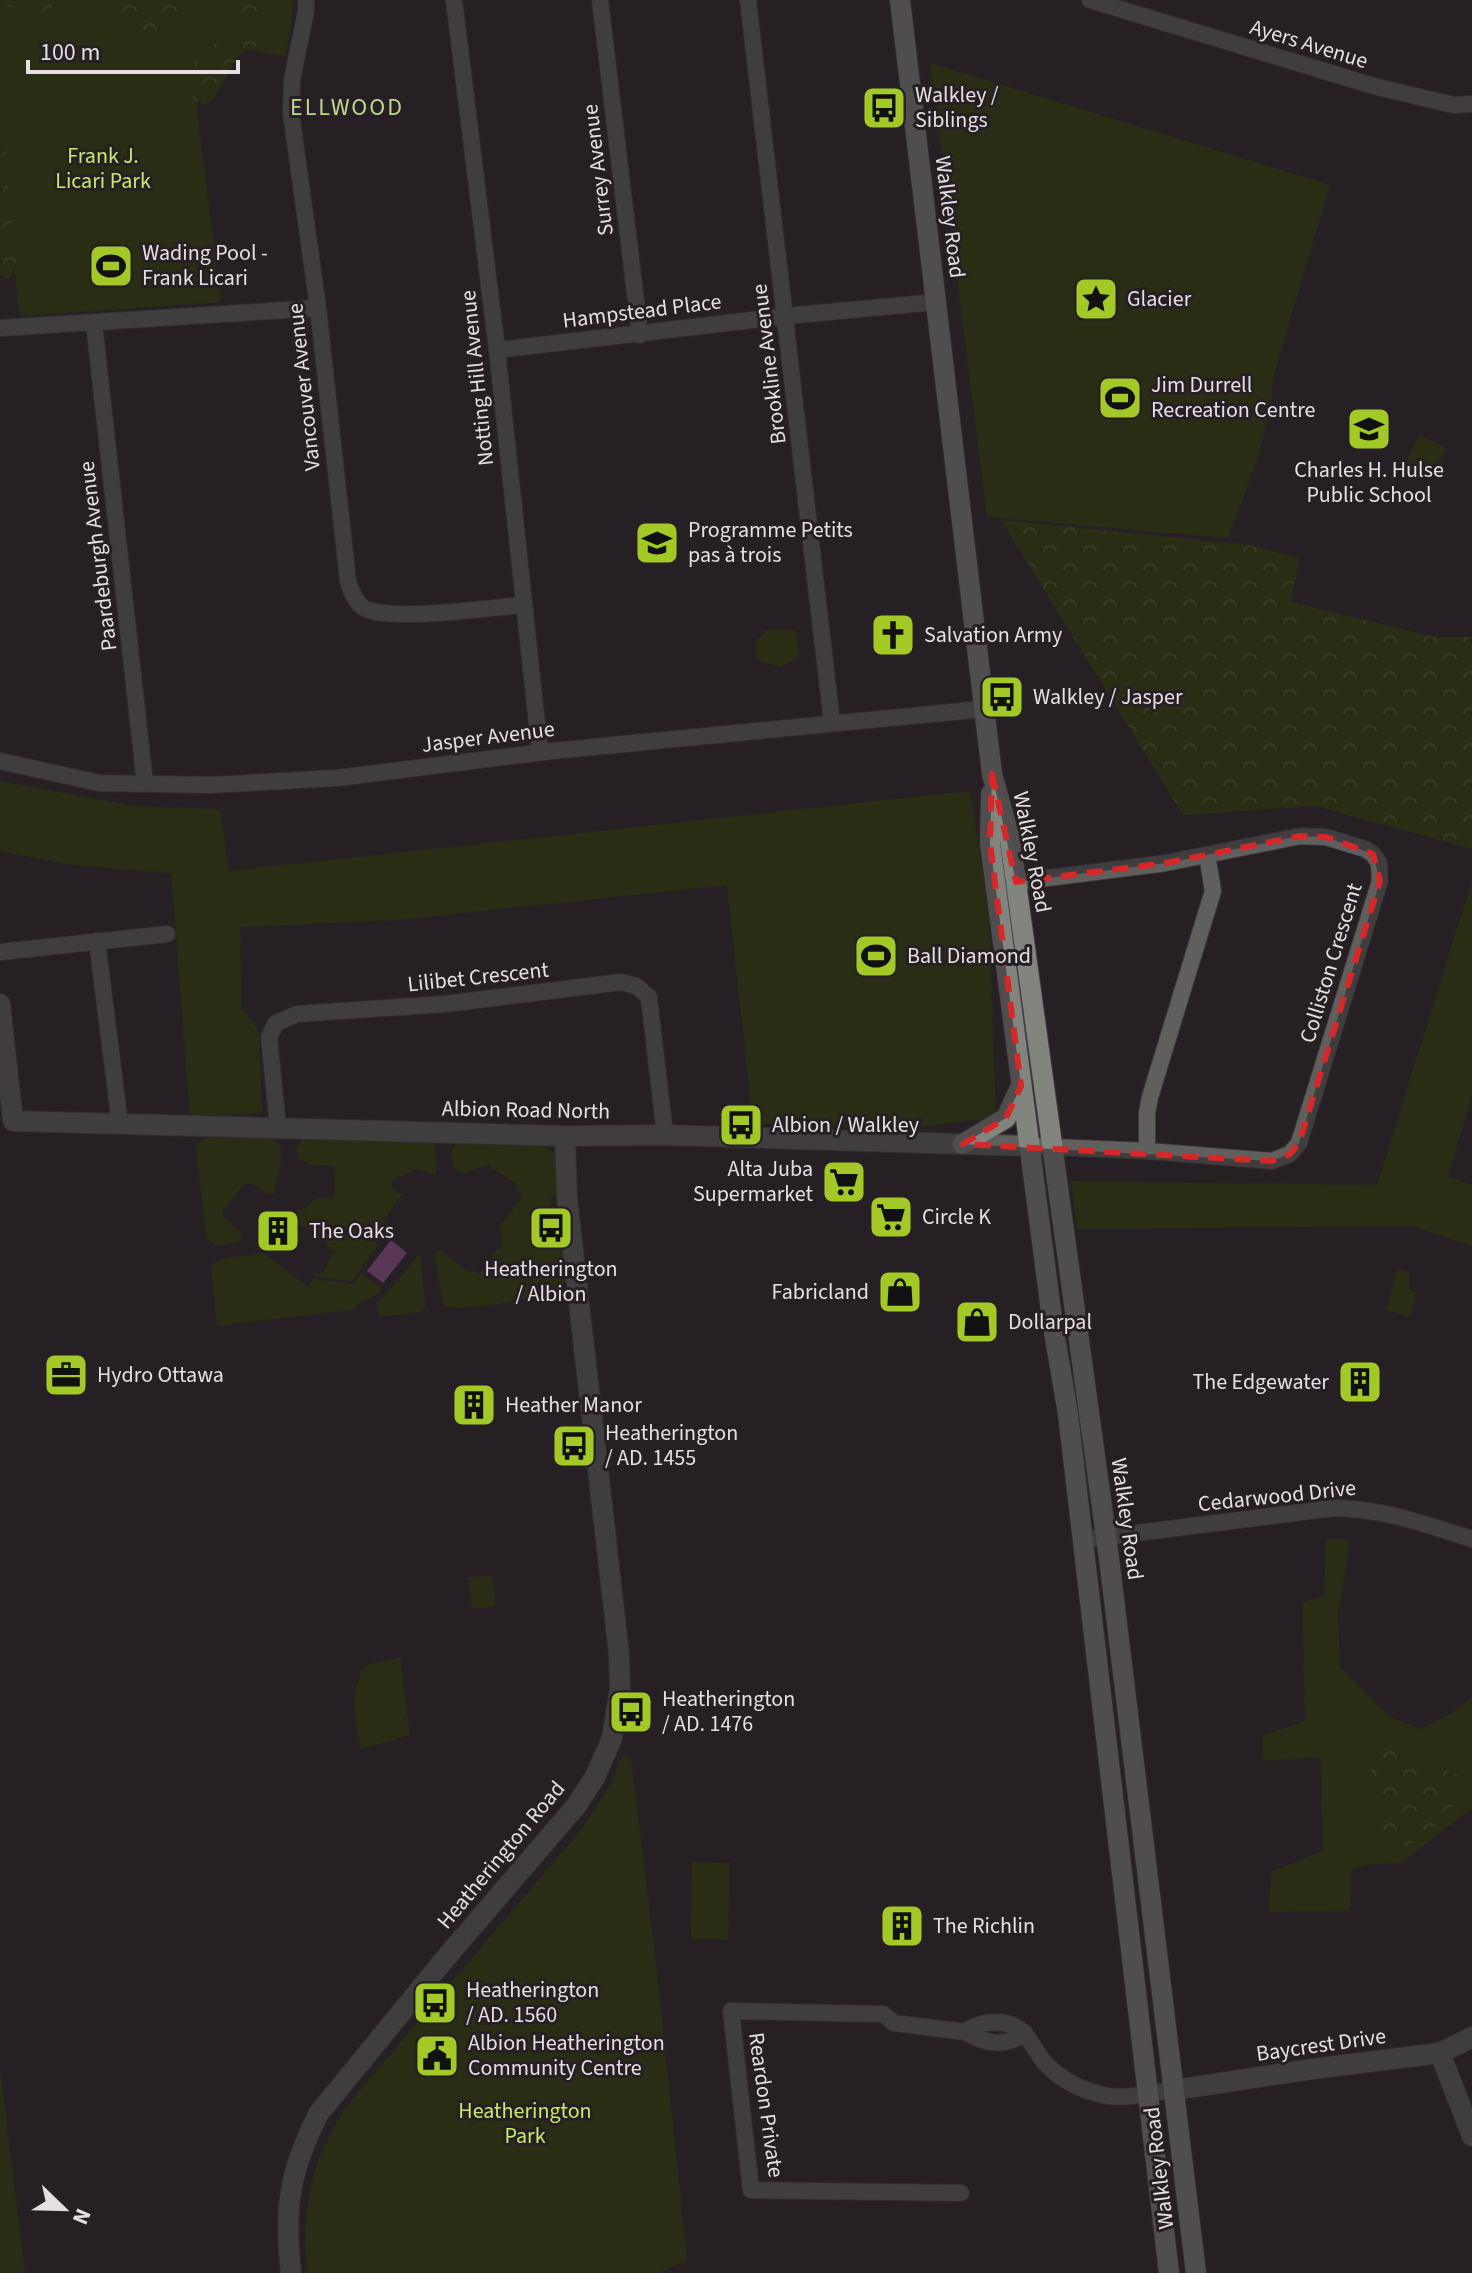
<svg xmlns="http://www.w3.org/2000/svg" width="1472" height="2273" viewBox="0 0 1472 2273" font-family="'Source Sans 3',sans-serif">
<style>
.green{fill:#2e3d00}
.forest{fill:url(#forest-crowns)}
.water{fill:#985192}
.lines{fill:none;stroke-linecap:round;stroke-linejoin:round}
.minor-casing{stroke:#413b40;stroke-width:18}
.tertiary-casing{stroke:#413b40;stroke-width:22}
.secondary-casing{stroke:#413b40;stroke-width:22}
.minor{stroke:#5f605d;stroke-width:16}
.tertiary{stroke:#5f605d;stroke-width:20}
.secondary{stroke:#82847e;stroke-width:20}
.marked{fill:none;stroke:#d62828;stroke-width:6;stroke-dasharray:16 10;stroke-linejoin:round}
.labels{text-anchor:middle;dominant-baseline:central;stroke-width:6;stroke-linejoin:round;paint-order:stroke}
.street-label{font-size:22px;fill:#e4dfe3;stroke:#262025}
.poi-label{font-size:22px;fill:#e4dfe3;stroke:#262025;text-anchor:start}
.park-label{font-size:22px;fill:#c5e96c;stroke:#262025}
.neighbourhood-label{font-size:24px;letter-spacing:2px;fill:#bed68c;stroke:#262025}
</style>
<defs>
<pattern id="forest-crowns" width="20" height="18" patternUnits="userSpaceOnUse" patternTransform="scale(2)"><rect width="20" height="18" fill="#2e3d00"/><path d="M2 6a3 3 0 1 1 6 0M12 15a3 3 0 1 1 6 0" fill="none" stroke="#4c5925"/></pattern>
</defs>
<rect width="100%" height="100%" fill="#262025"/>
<path class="green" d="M0,0H293L291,27L285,56L243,49L193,78L221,302L20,316L0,154Z
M930,63L1330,185L1273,377L1272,401L1258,458L1228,538L987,517Z
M1419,435L1446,448L1432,476L1405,464Z
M768,629L795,630L800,656L780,667L757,660L756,642Z
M0,781L133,806L220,809L229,871L970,791L989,916L996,1117L904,1129L753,1123L727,885L397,920L240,927L242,1008L259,1031L262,1113L190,1116L171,873L72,865L0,851Z
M1472,881V1095L1448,1177L1472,1185V1246L1412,1226L1077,1229L1071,1181L1377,1185Z
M210,1137L275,1139C289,1151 275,1176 275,1193L266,1194L257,1186L245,1183L221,1213L242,1235L239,1242L217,1245L210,1242L206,1234L196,1150L198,1142Z
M302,1140L431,1142L435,1146L437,1171L435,1175L417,1169L393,1180L391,1187L402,1194L371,1239L378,1245L352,1281L313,1276L315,1273L320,1276L334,1252L326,1245L327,1242L322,1239L321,1241L306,1226L303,1228L295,1221L298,1210L306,1209L314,1199L334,1197L335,1166L311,1164L301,1160L296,1149Z
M456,1142L542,1145L551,1150L557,1159L558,1196L551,1197V1211L546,1212L548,1229L559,1228L566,1280L561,1290C539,1296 460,1315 443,1305L435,1257L437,1251L440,1250L470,1273L473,1270L478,1274L502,1244L500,1226L523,1196L515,1189L517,1184L488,1165L463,1173L455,1170L451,1151Z
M262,1252L308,1287L314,1279L353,1284L361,1273L382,1289L373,1297L357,1303V1309L217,1326L211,1266C224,1254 246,1259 262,1252Z
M420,1253L425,1308L420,1312L379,1317L376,1303L390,1290Z
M1398,1269L1410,1272L1409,1290L1417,1293L1410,1317L1386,1310Z
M1326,1539L1350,1540L1338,1613L1340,1668L1390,1717L1421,1729L1451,1714L1472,1697V1808L1401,1863L1365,1865L1352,1869L1350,1911L1269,1912L1271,1872L1323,1851L1321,1757L1263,1761L1262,1736L1305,1721L1302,1603L1324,1596Z
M492,1575L495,1606L472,1609L468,1578Z
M400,1658L410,1735L361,1749C356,1721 347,1688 368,1664Z
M623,1755L631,1759L657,1971L687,2261L658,2273H308C300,2206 314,2148 356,2095L582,1829L610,1786Z
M692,1862L730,1863L728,1940L691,1939Z
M0,2068L25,2273H0Z"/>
<path class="forest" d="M0,0H52V10L30,19L15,8L0,5Z
M88,0H179L181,10L170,30L152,36L136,29L122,17L88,3Z
M209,0H285V1L281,10L267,23L242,12L223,14Z
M235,30L271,33L275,40C267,49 262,48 251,45L237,57L214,99L205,104L196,102L186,87L190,68L205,47L213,45Z
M0,101L2,128L9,165L8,198L18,257L10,279L0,276Z
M1001,520L1249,545L1299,558L1291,602L1434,637H1472V849L1316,806L1183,815Z
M1386,1748H1395L1460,1776C1461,1780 1463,1784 1463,1788C1461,1805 1422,1839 1407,1845C1400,1848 1390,1846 1382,1845C1379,1835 1385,1829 1384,1819C1383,1806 1373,1792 1367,1781L1375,1753Z"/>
<path class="water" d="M127,252L130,276L94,280L92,255Z
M391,1240L407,1253L383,1283L367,1271Z"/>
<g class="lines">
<g class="minor-casing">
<path id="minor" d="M306,0V11L292,80L291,113L318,308L348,581C351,591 355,602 364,608C388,622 490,608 522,605
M454,0L497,350L540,752
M600,0L640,335
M748,0L832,723
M1090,0L1377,87L1454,105L1472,104
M94,323L145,784
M0,328L318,308
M497,350L786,316L936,302
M0,761L99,783L210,785L337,778L552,751L983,709
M1016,882L1166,863L1300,836L1326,837L1365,849L1373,854L1379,863L1380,881L1299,1143L1290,1154L1272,1161L1147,1151L1029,1146
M97,941L120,1124
M0,952L167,934
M278,1127L269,1037L276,1023L297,1014L445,1004L621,982L636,986L649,997L665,1135
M1147,1151V1113L1150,1097L1213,891L1207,855
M1082,1540L1334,1508C1385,1509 1424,1524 1472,1539
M1025,2033C1004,2048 987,2044 965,2032C980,2020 1008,2018 1023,2032C1031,2040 1037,2054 1045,2063C1059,2078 1079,2089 1099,2094C1122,2101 1150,2093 1174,2090
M961,2193L751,2190L731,2011L883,2014L894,2023L965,2032"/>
</g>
<g class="tertiary-casing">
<path id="tertiary" d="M0,1004L13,1121L565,1136L665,1135L1029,1146
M1440,2053L1472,2136
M1174,2090L1312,2069L1440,2053L1472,2037
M291,2273C284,2209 289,2171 319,2113L444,1960L576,1806L595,1777L612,1738L620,1689L619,1654L567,1198L565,1136"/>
</g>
<g class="secondary-casing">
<path id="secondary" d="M900,0L992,774L1010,839L1109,1558L1196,2273
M991,794L990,843L1053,1326L1068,1414L1169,2273
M963,1144L1006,1118L1021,1086"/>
</g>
<use href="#minor" class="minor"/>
<use href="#tertiary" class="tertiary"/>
<use href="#secondary" class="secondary"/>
</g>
<path d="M0 0H1472V2273H0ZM992,774L1016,882L1166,863L1300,836L1326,837L1373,854L1380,881L1299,1143L1290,1154L1272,1161L963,1144L1006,1118L1021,1086L990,843Z" fill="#262025" fill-opacity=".55" fill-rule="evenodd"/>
<path class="marked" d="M992,774L1016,882L1166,863L1300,836L1326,837L1373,854L1380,881L1299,1143L1290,1154L1272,1161L963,1144L1006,1118L1021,1086L990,843Z"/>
<defs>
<g id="bus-square" transform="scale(2.3)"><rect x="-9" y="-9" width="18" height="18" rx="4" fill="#a3c927" stroke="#262025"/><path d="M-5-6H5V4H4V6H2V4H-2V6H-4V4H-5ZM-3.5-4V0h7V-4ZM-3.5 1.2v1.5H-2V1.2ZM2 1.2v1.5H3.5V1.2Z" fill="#111"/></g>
<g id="stadium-square" transform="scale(2.3)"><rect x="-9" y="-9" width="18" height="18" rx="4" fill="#a3c927" stroke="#262025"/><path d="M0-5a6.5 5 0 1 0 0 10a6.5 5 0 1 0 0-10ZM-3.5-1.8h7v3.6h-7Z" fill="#111"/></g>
<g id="sight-square" transform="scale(2.3)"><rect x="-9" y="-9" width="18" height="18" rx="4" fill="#a3c927" stroke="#262025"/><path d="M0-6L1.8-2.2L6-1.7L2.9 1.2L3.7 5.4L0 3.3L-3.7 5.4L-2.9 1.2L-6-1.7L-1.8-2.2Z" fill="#111"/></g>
<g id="school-square" transform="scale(2.3)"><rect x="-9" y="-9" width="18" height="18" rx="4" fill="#a3c927" stroke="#262025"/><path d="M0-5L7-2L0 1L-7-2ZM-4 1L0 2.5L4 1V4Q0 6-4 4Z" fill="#111"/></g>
<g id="church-square" transform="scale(2.3)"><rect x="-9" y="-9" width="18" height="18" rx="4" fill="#a3c927" stroke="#262025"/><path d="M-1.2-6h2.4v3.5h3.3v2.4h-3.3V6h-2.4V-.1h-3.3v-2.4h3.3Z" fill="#111"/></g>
<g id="supermarket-square" transform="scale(2.3)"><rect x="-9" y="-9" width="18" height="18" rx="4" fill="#a3c927" stroke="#262025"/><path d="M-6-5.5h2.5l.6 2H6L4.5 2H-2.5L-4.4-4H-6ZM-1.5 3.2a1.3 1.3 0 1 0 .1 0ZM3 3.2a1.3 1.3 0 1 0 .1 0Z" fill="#111"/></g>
<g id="building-square" transform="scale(2.3)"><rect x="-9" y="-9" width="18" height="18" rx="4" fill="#a3c927" stroke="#262025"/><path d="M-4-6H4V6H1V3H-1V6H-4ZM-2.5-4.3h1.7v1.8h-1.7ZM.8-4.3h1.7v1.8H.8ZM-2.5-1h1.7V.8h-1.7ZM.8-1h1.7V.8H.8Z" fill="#111"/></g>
<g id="shop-square" transform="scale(2.3)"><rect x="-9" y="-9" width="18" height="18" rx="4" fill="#a3c927" stroke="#262025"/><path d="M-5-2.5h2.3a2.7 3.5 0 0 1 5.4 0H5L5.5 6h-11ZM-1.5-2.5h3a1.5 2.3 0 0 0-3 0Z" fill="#111"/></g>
<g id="office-square" transform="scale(2.3)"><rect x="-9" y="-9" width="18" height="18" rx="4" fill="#a3c927" stroke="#262025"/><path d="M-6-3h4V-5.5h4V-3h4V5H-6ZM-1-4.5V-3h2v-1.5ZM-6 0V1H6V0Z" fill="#111"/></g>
<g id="civic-square" transform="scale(2.3)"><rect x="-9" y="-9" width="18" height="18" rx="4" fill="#a3c927" stroke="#262025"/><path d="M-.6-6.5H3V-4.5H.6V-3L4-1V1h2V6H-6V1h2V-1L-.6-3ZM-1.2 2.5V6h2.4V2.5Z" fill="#111"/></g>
</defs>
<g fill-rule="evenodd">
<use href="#bus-square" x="884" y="108"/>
<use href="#stadium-square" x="111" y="266"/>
<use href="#sight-square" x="1096" y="299"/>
<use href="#stadium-square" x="1120" y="398"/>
<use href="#school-square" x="1369" y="429"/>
<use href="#school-square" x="657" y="543"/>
<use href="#church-square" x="893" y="635"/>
<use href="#bus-square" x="1002" y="697"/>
<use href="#stadium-square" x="876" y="956"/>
<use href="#bus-square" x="741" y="1125"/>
<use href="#supermarket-square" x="844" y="1182"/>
<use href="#supermarket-square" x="891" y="1217"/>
<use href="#bus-square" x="551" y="1228"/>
<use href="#building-square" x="278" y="1231"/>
<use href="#shop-square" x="900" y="1292"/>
<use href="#shop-square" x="977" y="1322"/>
<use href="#office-square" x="66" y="1375"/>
<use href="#building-square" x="1360" y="1382"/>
<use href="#building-square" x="474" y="1405"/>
<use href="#bus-square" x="574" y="1446"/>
<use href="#bus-square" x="631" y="1712"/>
<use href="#building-square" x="902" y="1926"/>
<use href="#bus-square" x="435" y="2003"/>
<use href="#civic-square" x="437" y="2056"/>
</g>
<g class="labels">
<g class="street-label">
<text transform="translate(1309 44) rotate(17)">Ayers Avenue</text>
<text transform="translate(598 170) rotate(-97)">Surrey Avenue</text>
<text transform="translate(950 217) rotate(83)">Walkley Road</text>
<text transform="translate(642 311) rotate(-7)">Hampstead Place</text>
<text transform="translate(769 364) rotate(-97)">Brookline Avenue</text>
<text transform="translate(477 378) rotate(-96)">Notting Hill Avenue</text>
<text transform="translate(304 387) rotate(-96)">Vancouver Avenue</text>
<text transform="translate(98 556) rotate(-97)">Paardeburgh Avenue</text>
<text transform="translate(488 737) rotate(-7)">Jasper Avenue</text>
<text transform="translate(1032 852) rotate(79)">Walkley Road</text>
<text transform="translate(1331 963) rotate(-73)">Colliston Crescent</text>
<text transform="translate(478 977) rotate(-6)">Lilibet Crescent</text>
<text transform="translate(526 1110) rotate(1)">Albion Road North</text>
<text transform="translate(1277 1496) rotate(-6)">Cedarwood Drive</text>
<text transform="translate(1127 1519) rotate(82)">Walkley Road</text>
<text transform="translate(501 1855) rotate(-50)">Heatherington Road</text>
<text transform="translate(1321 2045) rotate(-8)">Baycrest Drive</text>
<text transform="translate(766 2105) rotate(82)">Reardon Private</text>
<text transform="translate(1159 2168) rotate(-97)">Walkley Road</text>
</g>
<g class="poi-label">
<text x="915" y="95">Walkley /<tspan x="915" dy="25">Siblings</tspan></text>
<text x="142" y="253">Wading Pool -<tspan x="142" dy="25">Frank Licari</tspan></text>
<text x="1127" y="299">Glacier</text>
<text x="1151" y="385">Jim Durrell<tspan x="1151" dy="25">Recreation Centre</tspan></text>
<text x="1369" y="470" text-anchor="middle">Charles H. Hulse<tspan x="1369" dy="25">Public School</tspan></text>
<text x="688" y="530">Programme Petits<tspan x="688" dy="25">pas à trois</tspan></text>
<text x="924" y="635">Salvation Army</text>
<text x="1033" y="697">Walkley / Jasper</text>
<text x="907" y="956">Ball Diamond</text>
<text x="772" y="1125">Albion / Walkley</text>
<text x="813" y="1169" text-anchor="end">Alta Juba<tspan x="813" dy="25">Supermarket</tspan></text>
<text x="922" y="1217">Circle K</text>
<text x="309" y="1231">The Oaks</text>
<text x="551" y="1269" text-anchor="middle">Heatherington<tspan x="551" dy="25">/ Albion</tspan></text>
<text x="869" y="1292" text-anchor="end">Fabricland</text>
<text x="1008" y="1322">Dollarpal</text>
<text x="97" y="1375">Hydro Ottawa</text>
<text x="1329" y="1382" text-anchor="end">The Edgewater</text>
<text x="505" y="1405">Heather Manor</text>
<text x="605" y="1433">Heatherington<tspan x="605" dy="25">/ AD. 1455</tspan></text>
<text x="662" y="1699">Heatherington<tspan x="662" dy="25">/ AD. 1476</tspan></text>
<text x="933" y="1926">The Richlin</text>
<text x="466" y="1990">Heatherington<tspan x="466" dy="25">/ AD. 1560</tspan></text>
<text x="468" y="2043">Albion Heatherington<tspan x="468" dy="25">Community Centre</tspan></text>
</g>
<g class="park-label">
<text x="103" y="156">Frank J.<tspan x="103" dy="25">Licari Park</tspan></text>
<text x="525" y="2111">Heatherington<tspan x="525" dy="25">Park</tspan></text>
</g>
<g class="neighbourhood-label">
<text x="347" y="107">ELLWOOD</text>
</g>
</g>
<g transform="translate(64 2209) rotate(113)" stroke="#262025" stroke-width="6" paint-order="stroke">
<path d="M0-6L14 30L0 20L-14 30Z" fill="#e4dfe3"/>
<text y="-12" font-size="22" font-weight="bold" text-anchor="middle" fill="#e4dfe3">N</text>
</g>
<path d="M28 60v12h210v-12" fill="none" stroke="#e4dfe3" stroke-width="4"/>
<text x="40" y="60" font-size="24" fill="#e4dfe3" stroke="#262025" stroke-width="6" paint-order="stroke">100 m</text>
</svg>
